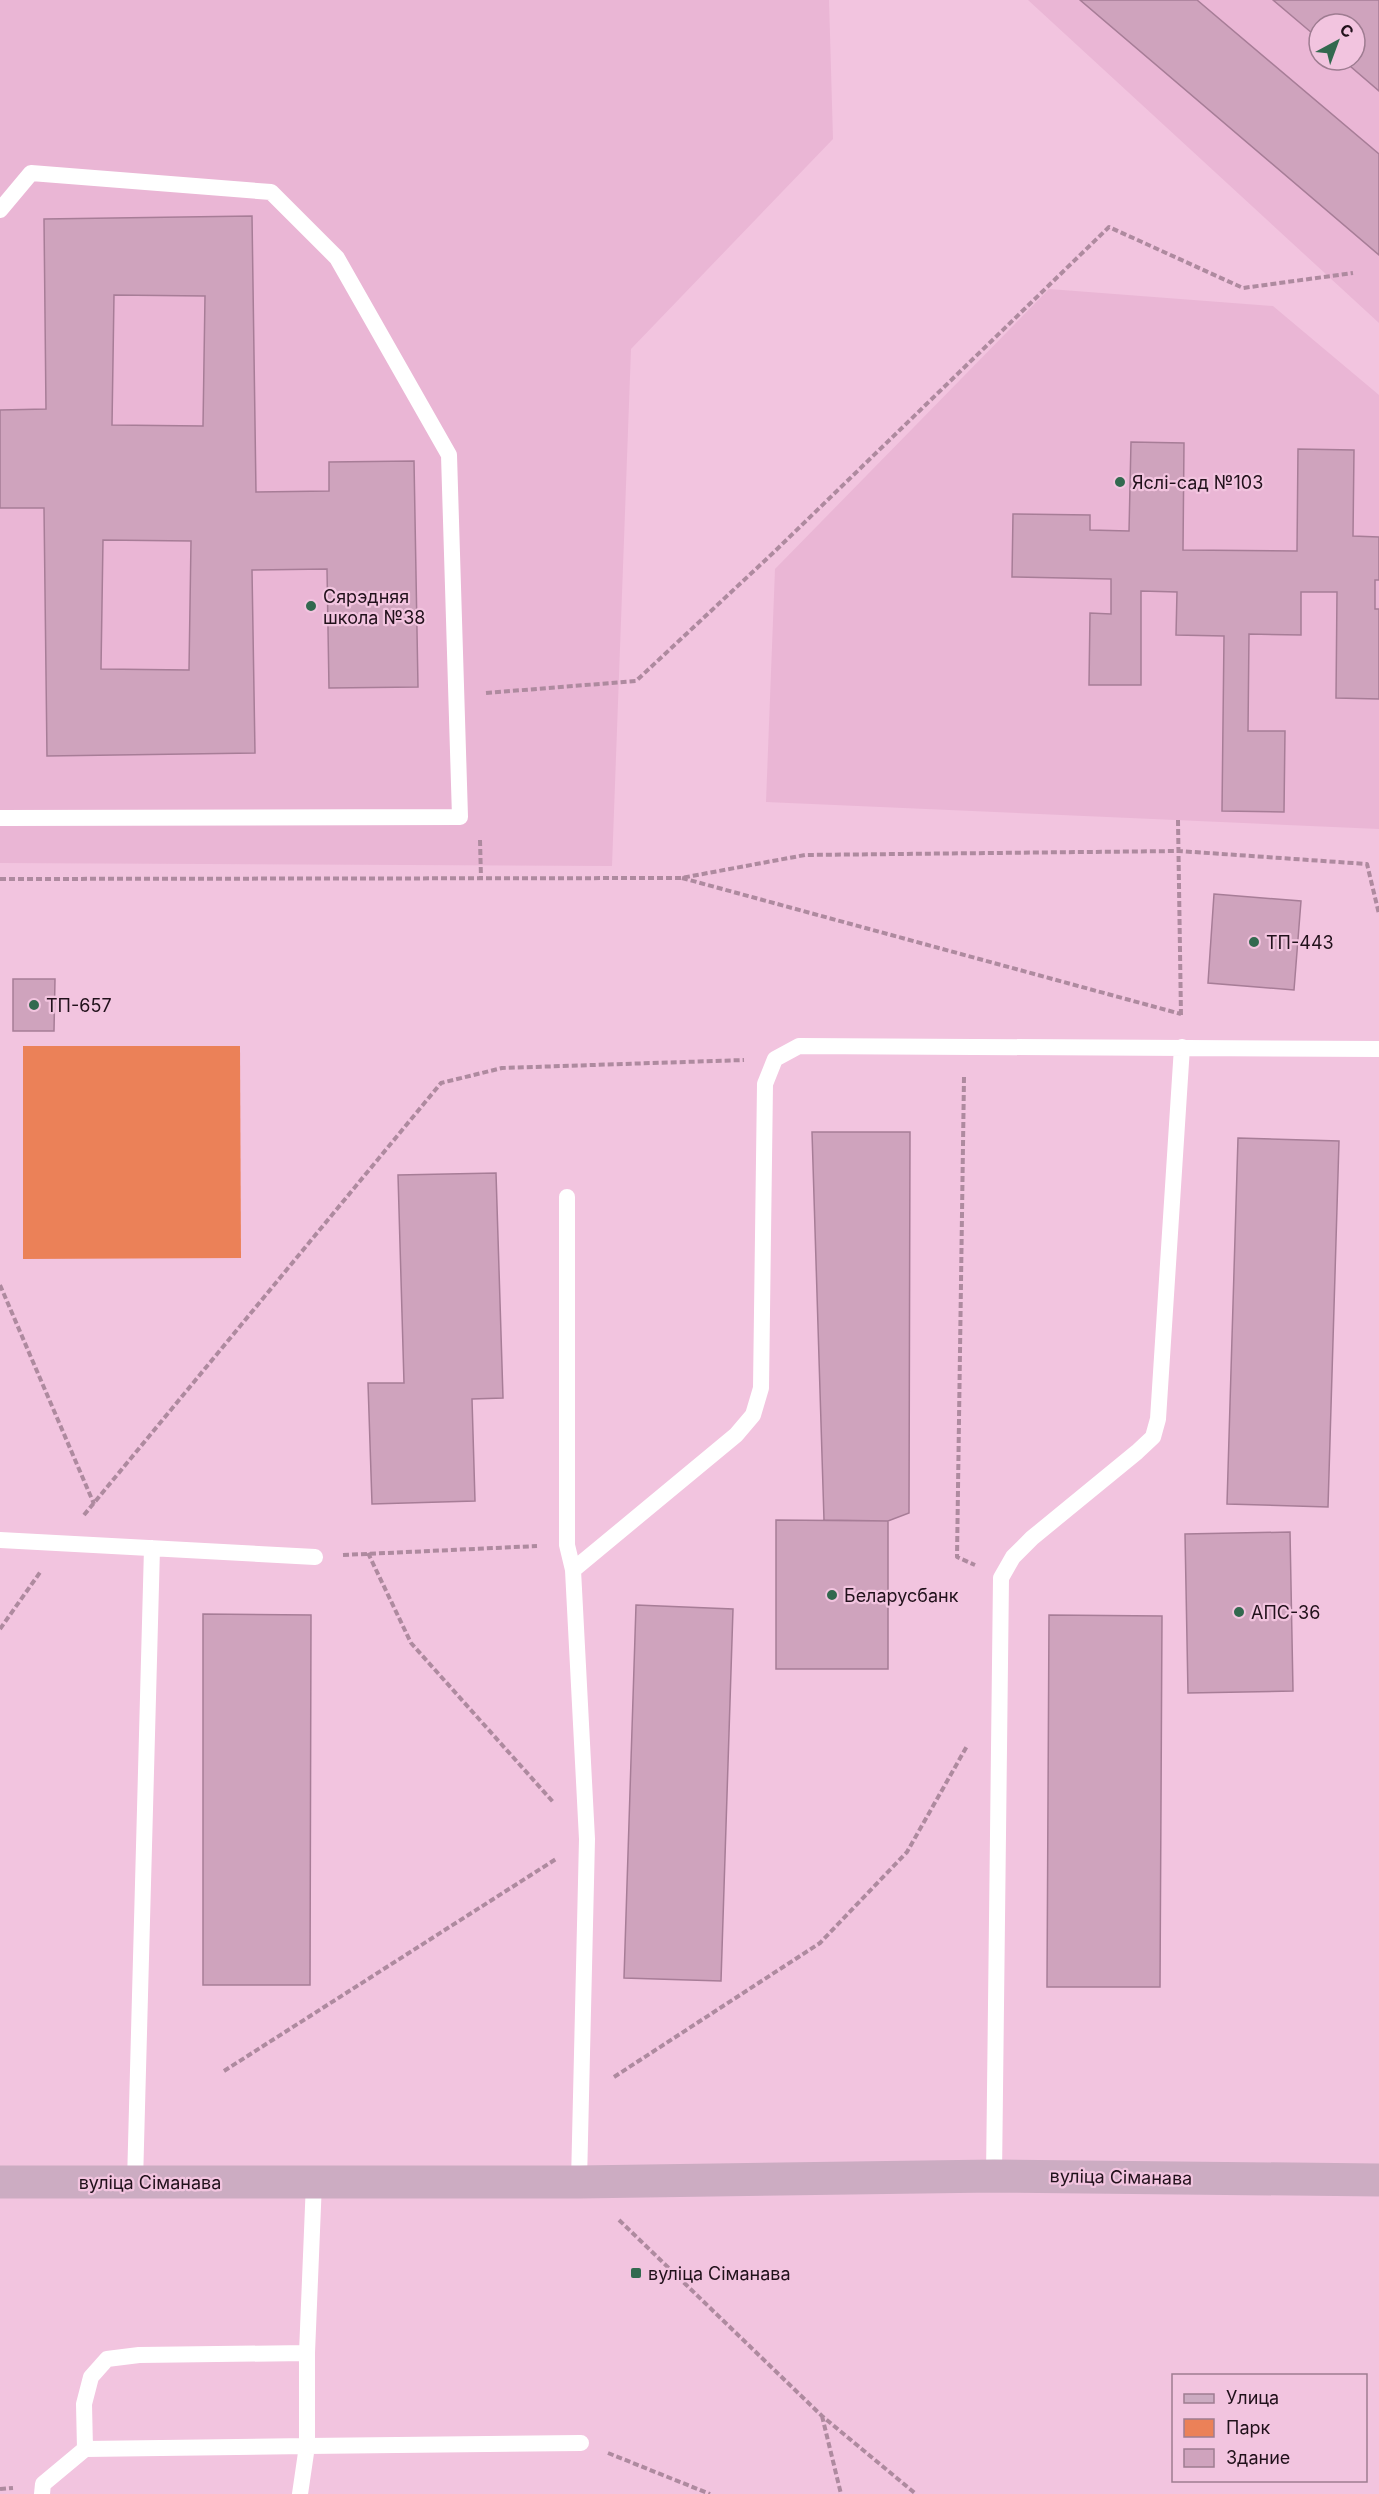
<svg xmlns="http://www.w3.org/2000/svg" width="1379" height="2494" viewBox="0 0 1379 2494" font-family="Inter,sans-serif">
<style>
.built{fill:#eab6d5;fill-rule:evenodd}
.green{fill:#eb8158}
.building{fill:#cfa3bd;stroke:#a77d97;stroke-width:1.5;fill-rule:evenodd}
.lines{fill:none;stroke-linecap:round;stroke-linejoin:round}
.path{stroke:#ae8a9f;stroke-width:4;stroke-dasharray:6 3;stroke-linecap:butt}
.service{stroke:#fff;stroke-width:16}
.secondary{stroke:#ccacc2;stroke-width:33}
.poi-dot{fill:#32694f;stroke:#f2c4df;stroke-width:2}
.labels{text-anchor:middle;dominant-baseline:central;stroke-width:4.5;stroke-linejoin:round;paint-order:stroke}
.poi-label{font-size:18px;fill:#21111b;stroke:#f2c4df;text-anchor:start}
.street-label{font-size:18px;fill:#21111b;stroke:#f2c4df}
</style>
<rect width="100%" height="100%" fill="#f2c4df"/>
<path class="built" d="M0,0H829L833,139L631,349L612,866L0,863Z
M1028,0H1379V323ZM1319,24H1355V60H1319Z
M1049,289L1273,306L1379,395V829L766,802L775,569Z"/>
<path class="green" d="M23,1046H240L241,1258L23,1259Z"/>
<path class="building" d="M1080,0H1197L1379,154V255Z
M1273,0H1379V91L1343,60H1355V24H1319V39Z
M252,216L256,492L329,491V462L414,461L418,687L329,688L327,569L252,570L255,753L47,756L44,508H0V410L46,409L44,219ZM114,295L205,296L203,426L112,425ZM103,540L191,541L189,670L101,669Z
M1131,442L1184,443L1183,550L1297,551L1298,449L1354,450L1353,536L1379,537V580H1375V609H1379V699L1336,698L1337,592H1301V635L1249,634L1248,731H1285L1284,812L1222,811L1224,636L1176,635L1177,592L1141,591V685H1089L1090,613L1111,614V579L1012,577L1013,514L1090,515V530L1129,531Z
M1214,894L1301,901L1294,990L1208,983Z
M13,979H55L54,1031H13Z
M812,1132H910L909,1513L888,1521L824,1520Z
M1238,1138L1339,1141L1328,1507L1227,1504Z
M496,1173L503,1398L472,1399L475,1501L372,1504L368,1383H404L398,1175Z
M776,1520L888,1521V1669H776Z
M1290,1532L1293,1691L1188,1693L1185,1534Z
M636,1605L733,1609L721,1981L624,1978Z
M203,1614L311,1615L310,1985H203Z
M1049,1615L1162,1616L1160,1987H1047Z"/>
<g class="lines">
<path class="path" d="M486,693L636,681L773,553L1109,227L1243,288L1353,273
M1178,820L1181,1016
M480,840L481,878
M682,878L1181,1014
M0,879L681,878L805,855L1179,851L1367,864L1379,914
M964,1077L957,1557L975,1565
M0,1285L94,1504
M84,1515L441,1083L502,1068L744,1060
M368,1553L411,1643L554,1803
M343,1555L537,1546
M0,1629L41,1571
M224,2071L556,1859
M614,2077L820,1943L907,1852L967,1746
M619,2220L822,2416L916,2494
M822,2416L841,2494
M608,2453L710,2494
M0,2489L13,2488"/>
<path class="service" d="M0,210L31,173L271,192L337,258L449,455L460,817L0,818
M567,1197V1545L573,1570
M0,1540L315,1557
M994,2176L1001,1578L1013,1557L1032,1538L1137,1452L1153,1437L1158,1419L1182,1047
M135,2182L152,1548
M314,2182L307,2353V2446L581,2443
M579,2182L587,1839L573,1570L736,1435L753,1415L761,1388L765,1084L775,1059L799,1046L1379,1049
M85,2449L84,2404L91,2377L107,2359L139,2355L307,2353
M42,2494L43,2484L85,2449L307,2446L300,2494"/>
<path class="secondary" d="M0,2182H579L994,2176L1379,2180"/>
</g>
<g class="poi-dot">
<circle cx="1120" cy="482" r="6"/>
<circle cx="311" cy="606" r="6"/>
<circle cx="1254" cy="942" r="6"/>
<circle cx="34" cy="1005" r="6"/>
<circle cx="832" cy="1595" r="6"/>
<circle cx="1239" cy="1612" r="6"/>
<rect x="630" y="2267" width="12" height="12" rx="3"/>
</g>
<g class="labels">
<g class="poi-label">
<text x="1132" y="482">Яслі-сад №103</text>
<text x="323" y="596">Сярэдняя<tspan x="323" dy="21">школа №38</tspan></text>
<text x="1266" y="942">ТП-443</text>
<text x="46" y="1005">ТП-657</text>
<text x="844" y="1595">Беларусбанк</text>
<text x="1251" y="1612">АПС-36</text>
<text x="648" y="2273">вуліца Сіманава</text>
</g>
<g class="street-label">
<text transform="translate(1121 2177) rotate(1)">вуліца Сіманава</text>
<text x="150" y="2182">вуліца Сіманава</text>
</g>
</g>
<rect x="1172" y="2374" width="195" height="108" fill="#f2c4df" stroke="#9e7c91" stroke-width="1.5"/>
<rect x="1184" y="2394" width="30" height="9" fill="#ccacc2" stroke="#9e7c91" stroke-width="1.5"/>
<text x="1226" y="2404" font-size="18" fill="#21111b">Улица</text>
<rect x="1184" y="2419" width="30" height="18" fill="#eb8158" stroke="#9e7c91" stroke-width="1.5"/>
<text x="1226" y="2434" font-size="18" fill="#21111b">Парк</text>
<rect x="1184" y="2449" width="30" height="18" fill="#cfa3bd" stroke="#9e7c91" stroke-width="1.5"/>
<text x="1226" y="2464" font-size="18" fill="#21111b">Здание</text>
<g transform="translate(1337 42) rotate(41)"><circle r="28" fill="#f2c4df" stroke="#9e7c91" stroke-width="1.5"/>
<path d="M0-4.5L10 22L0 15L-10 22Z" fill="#32694f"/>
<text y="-9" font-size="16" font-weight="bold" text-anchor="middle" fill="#21111b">С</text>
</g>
</svg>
